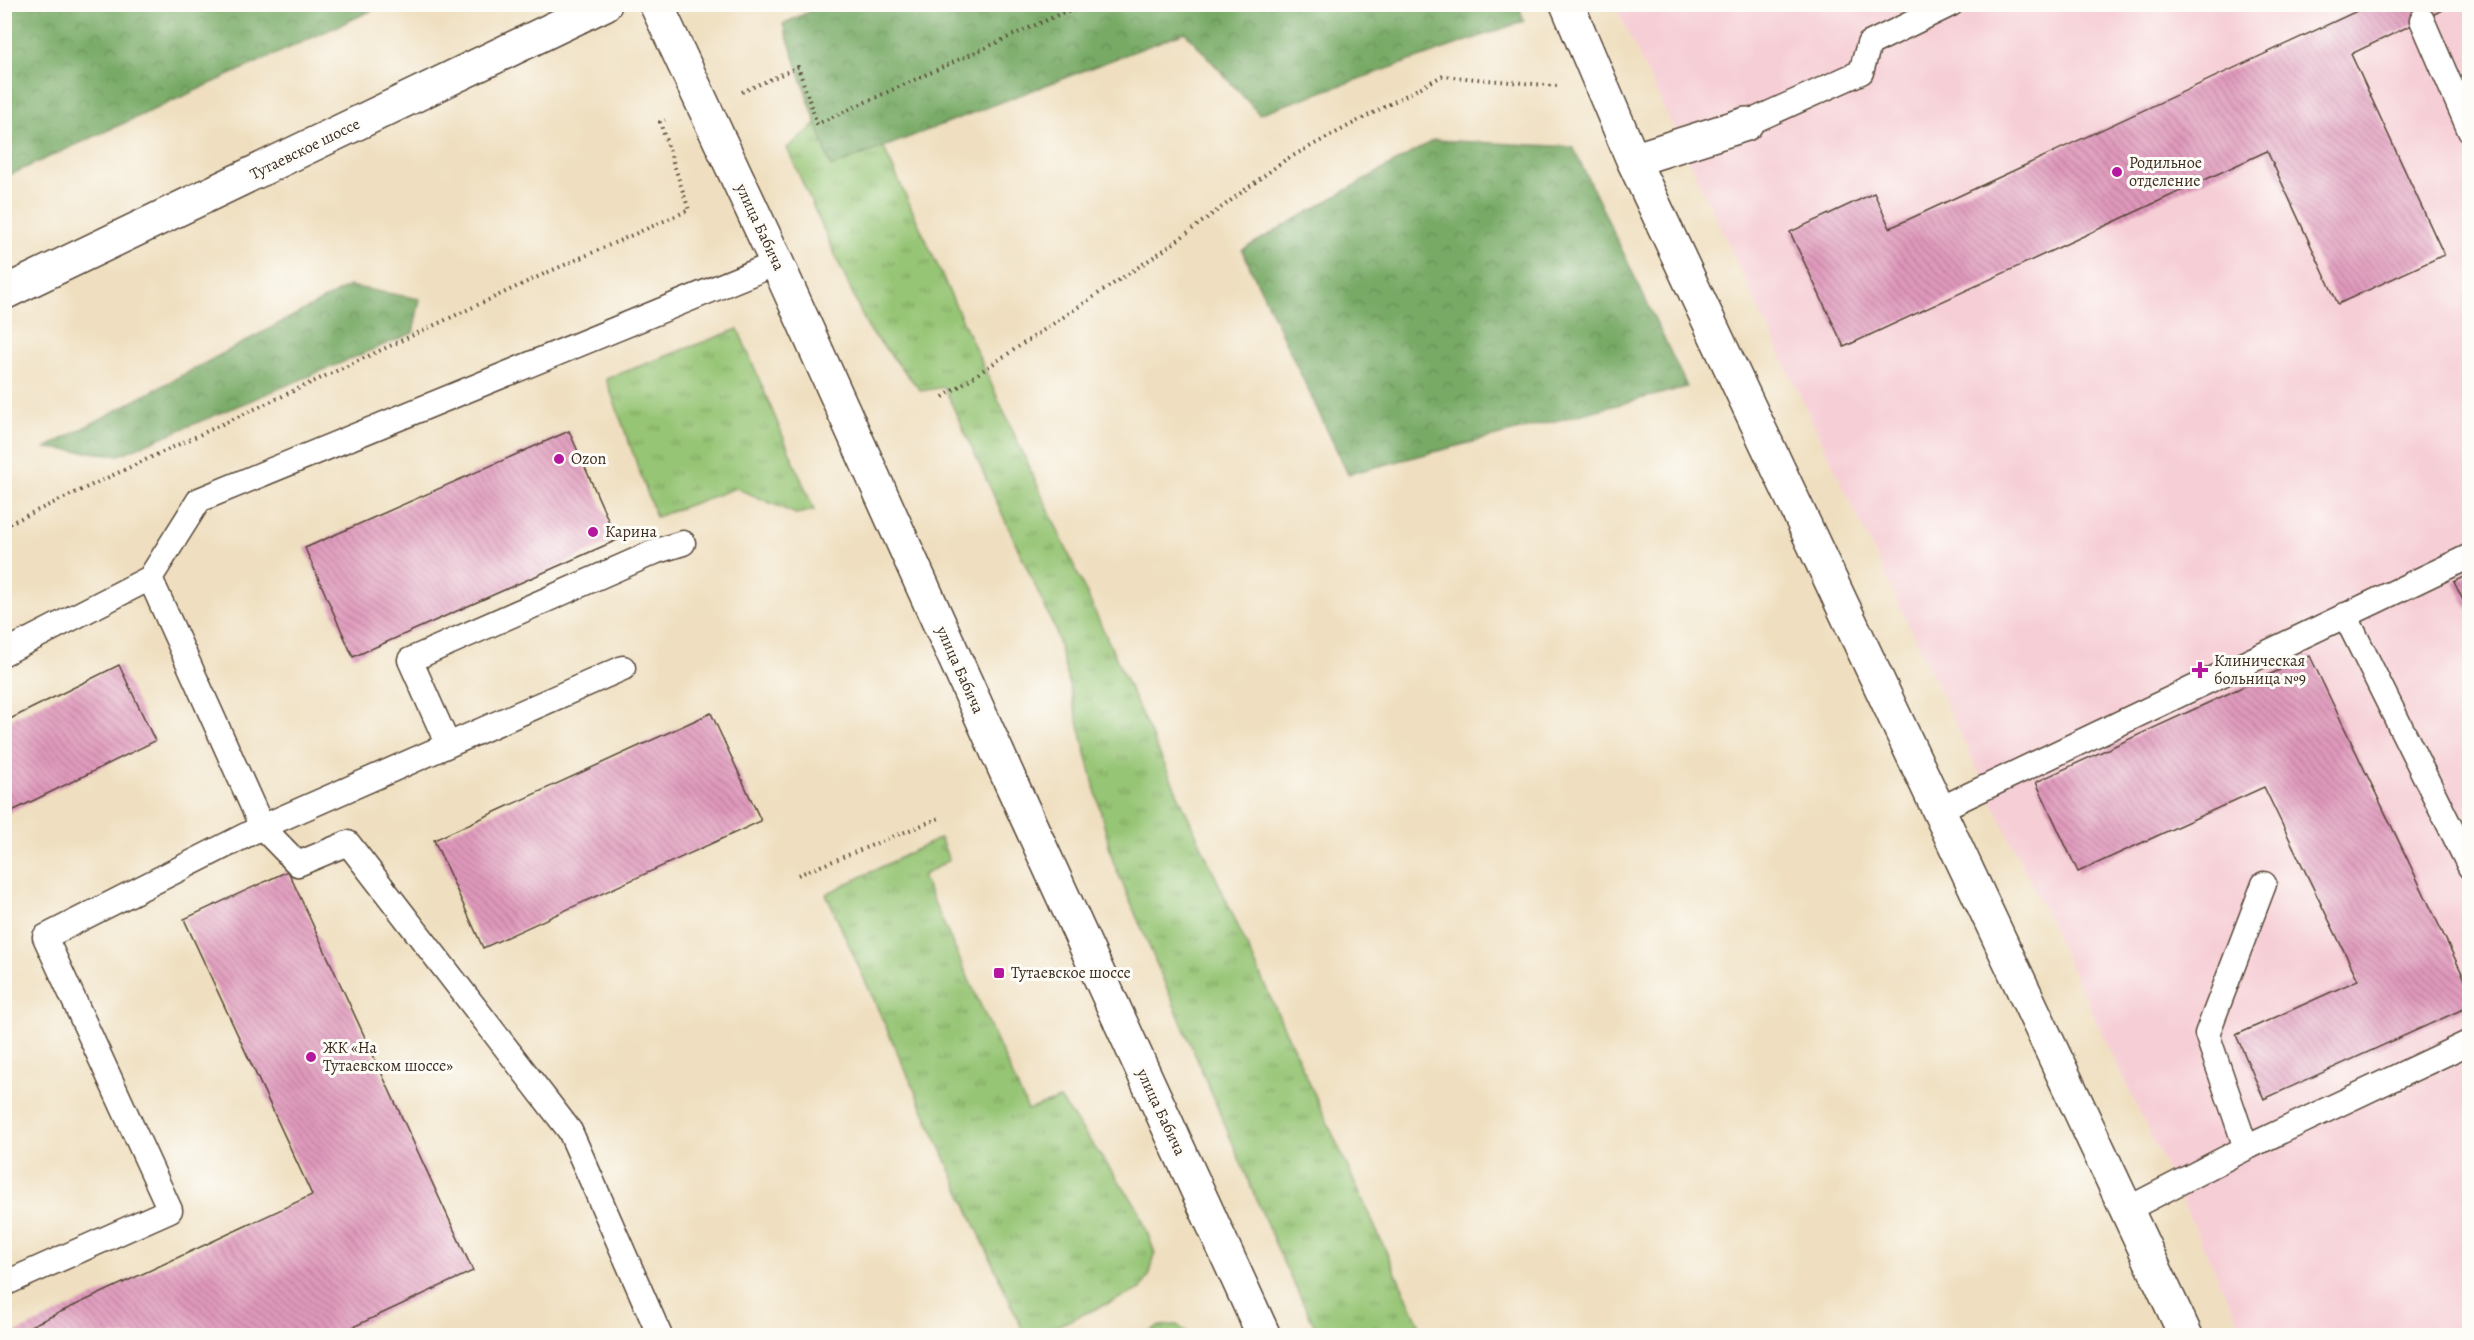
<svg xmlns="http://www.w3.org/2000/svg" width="2474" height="1340" viewBox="0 0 2474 1340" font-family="Alegreya,serif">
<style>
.built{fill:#f6cfd6}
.grass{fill:url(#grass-tufts);stroke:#687849;stroke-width:1.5}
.forest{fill:url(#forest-crowns);stroke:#5a6a42;stroke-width:1.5}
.building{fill:url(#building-back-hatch)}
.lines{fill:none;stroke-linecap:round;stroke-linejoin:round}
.lane-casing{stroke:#564536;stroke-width:27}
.street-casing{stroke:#564536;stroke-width:36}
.secondary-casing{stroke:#564536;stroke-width:36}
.primary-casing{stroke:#564536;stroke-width:36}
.path{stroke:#564536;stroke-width:4;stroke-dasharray:1.5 4.5;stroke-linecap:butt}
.lane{stroke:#fff;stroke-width:24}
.street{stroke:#fff;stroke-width:33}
.secondary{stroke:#fff;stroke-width:33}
.primary{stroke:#fff;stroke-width:33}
.poi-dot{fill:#b5179e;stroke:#fdfcf7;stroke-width:2}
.labels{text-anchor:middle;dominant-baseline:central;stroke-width:6;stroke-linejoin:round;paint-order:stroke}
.street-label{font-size:16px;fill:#3b2a1e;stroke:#fdfcf7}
.poi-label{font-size:16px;fill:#3b2a1e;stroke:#fdfcf7;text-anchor:start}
</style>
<defs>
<pattern id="grass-tufts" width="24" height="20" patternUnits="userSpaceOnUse" patternTransform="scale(1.5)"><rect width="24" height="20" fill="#96c574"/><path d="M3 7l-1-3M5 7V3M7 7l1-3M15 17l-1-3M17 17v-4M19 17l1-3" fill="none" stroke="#7ca05f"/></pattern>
<pattern id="forest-crowns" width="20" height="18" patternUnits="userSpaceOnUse" patternTransform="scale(1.5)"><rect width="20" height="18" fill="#78aa66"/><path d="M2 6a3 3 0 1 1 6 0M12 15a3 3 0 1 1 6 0" fill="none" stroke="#648b53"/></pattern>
<pattern id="building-back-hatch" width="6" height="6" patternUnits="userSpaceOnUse" patternTransform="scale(1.5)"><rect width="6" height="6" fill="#e099bc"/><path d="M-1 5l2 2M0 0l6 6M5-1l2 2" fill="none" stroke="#b77d98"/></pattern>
</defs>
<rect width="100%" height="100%" fill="#fdfcf7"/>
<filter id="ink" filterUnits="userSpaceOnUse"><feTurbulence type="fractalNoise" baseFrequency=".0167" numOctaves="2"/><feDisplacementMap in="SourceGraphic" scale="12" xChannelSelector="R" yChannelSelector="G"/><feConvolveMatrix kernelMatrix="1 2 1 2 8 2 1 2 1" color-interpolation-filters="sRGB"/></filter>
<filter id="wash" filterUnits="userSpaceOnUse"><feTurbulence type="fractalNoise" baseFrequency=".008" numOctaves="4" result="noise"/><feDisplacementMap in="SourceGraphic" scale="24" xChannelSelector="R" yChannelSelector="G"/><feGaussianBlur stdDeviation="1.35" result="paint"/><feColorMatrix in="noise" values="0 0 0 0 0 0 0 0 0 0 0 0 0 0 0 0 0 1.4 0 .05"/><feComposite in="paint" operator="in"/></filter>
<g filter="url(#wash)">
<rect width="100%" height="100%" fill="#efdfc0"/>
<path class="built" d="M1615,5H2469V1335H2245Z"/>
<path class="grass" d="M817,124L831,166L883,146L1424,1335H1319L1283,1262L1113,861L1055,629L944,387L921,391L868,328L787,148Z
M738,329L814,510L796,514L736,488L656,517L606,379Z
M940,838L949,860L922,876L1028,1110L1060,1099L1138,1208L1155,1253L1150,1274L1141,1289L1036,1335H1025L826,894Z
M1177,1325L1191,1335H1141L1160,1326Z"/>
<path class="forest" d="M5,4H384V5L5,177Z
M823,5L1518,4L1524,21L1259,114L1185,32L831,167L783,24Z
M1434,140L1573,147L1687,387L1348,474L1242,250Z
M349,286L420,299L413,333L119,455L46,448Z"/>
<g id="blocks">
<path class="building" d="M2372,4H2455L2351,54L2444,255L2338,304L2267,151L1844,347L1790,232L1874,193L1890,228Z
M2463,4H2470V19Z
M569,431L617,540L353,657L305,548Z
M2470,574V614L2454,582Z
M2310,656L2470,990V1006L2264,1099L2236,1035L2358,980L2264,787L2078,872L2036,782Z
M119,665L155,741L4,815V722Z
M711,713L761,821L483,948L434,840Z
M288,871L473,1271L334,1336H9L312,1195L184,919Z"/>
</g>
</g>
<g filter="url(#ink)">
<use href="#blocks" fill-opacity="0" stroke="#564536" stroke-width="1.5"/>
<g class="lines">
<g class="lane-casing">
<path id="lane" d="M2422,20L2470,131
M1746,124L1861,72L1869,44L1951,4
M150,578L262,827L298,864L348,843L570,1131L660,1336
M2345,615L2470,867
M4,653L150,578L199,500L777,263
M448,745L410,660L657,551L683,543
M1938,810L2470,556
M2246,1148L2207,1034L2264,884
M2126,1210L2246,1148L2470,1042
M4,1284L170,1210L45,937L262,827L623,668"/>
</g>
<g class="street-casing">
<path id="street" d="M1567,4L1633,160L2186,1336
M1633,160L1746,124"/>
</g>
<g class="secondary-casing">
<path id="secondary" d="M656,4L777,263L1012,785L1264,1336"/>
</g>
<g class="primary-casing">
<path id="primary" d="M4,293L605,4"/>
</g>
<path class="path" d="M742,92L798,67L817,124L1062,13L1108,4
M4,389L7,388
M943,397L1167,248L1285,160L1442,76L1557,86
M4,526L544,274L689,210L660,122L665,120
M798,875L942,817"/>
<use href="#lane" class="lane"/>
<use href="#street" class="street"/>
<use href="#secondary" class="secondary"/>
<use href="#primary" class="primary"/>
</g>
</g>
<g class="poi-dot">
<circle cx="2117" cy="172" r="6"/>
<circle cx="559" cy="459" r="6"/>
<circle cx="593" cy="532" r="6"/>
<path d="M2197 661h6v6h6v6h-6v6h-6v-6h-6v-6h6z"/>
<rect x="993" y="967" width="12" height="12" rx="3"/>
<circle cx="311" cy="1057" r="6"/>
</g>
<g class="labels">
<g class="street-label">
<text transform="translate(305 149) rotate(-26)">Тутаевское шоссе</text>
<text transform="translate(760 227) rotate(65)">улица Бабича</text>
<text transform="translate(960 670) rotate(66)">улица Бабича</text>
<text transform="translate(1161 1112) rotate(65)">улица Бабича</text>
</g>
<g class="poi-label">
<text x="2129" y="163">Родильное<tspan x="2129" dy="18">отделение</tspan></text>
<text x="571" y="459">Ozon</text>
<text x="605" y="532">Карина</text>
<text x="2214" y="661">Клиническая<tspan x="2214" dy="18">больница №9</tspan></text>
<text x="1011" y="973">Тутаевское шоссе</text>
<text x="323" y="1048">ЖК «На<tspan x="323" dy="18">Тутаевском шоссе»</tspan></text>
</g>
</g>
<rect width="2474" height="1340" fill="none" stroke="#fdfcf7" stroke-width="24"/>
</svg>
